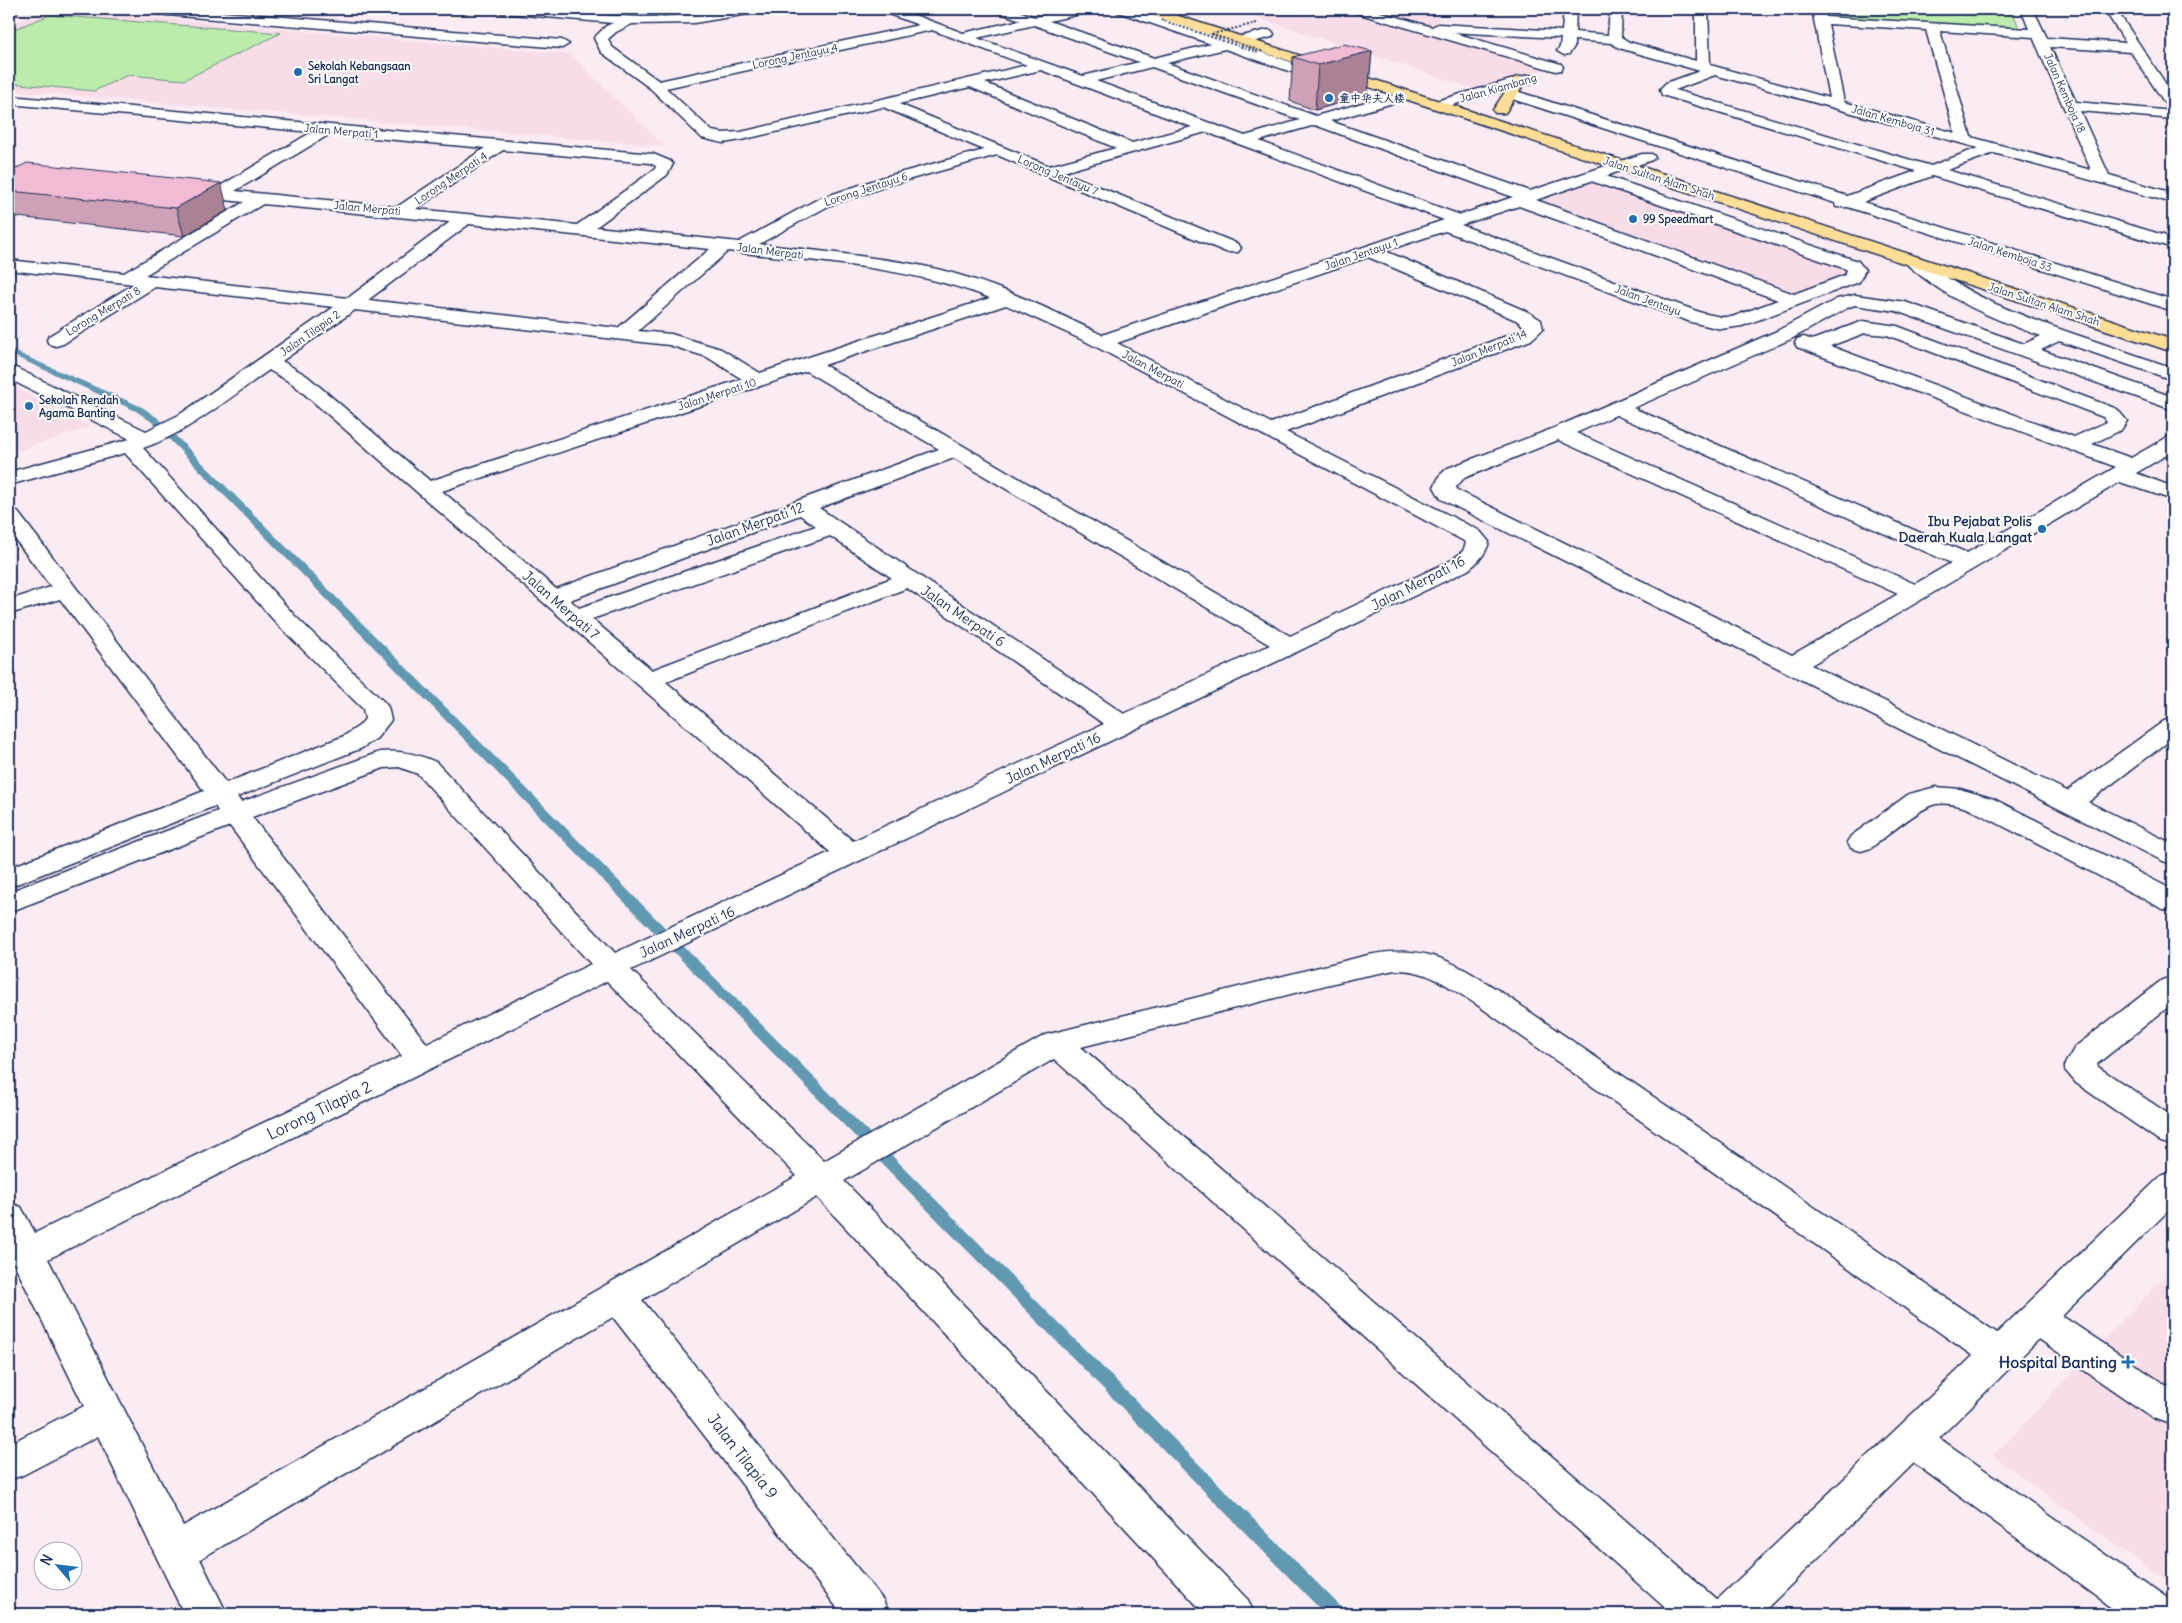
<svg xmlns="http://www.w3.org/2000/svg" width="2182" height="1623" viewBox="0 0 2182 1623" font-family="Delius,'LXGW WenKai TC',sans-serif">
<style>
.built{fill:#f8dde9}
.green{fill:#bbecab;stroke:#6b8e84}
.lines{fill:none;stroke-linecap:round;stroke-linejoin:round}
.stream{fill:#6199b1;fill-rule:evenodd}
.minor-casing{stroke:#1b2f5e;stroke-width:3}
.major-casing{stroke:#1b2f5e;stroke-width:3}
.highway-casing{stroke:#1b2f5e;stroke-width:3}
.minor{fill:#fff;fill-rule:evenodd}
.major{fill:#fedd96;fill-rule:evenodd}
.highway{fill:#fedd96;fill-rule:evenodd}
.path-bridge{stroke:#1b2f5e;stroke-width:2;stroke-dasharray:2 2;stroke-linecap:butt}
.wall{fill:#cfa1b6;stroke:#1b2f5e}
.shaded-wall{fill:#a98394;stroke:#1b2f5e}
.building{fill:#f1bbd4;stroke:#1b2f5e}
.poi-dot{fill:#1f6fb2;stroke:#fff;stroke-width:2}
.labels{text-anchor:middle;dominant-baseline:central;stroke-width:4;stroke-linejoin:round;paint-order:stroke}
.far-street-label{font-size:11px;fill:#1b2f5e;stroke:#fff}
.far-poi-label{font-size:11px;font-weight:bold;fill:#1b2f5e;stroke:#fff;text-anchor:start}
.poi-label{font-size:14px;font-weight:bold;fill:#1b2f5e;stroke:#fff;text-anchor:end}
.street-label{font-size:14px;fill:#1b2f5e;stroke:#fff}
.near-street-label{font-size:16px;fill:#1b2f5e;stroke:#fff}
.near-poi-label{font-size:16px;font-weight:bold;fill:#1b2f5e;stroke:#fff;text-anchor:end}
</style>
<rect width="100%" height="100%" fill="#fbebf2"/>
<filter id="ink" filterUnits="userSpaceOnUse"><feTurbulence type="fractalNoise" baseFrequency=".02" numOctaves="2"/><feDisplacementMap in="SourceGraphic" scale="10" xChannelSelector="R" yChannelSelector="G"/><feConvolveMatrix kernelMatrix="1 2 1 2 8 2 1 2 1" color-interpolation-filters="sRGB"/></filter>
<g filter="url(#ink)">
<path class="built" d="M47,9L570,54L664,146L9,90V25Z
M1231,9H1354L1546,66L1535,74L1478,90Z
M1360,9H1441L1435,32Z
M1592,179L1847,265L1848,274L1794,295L1527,202Z
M9,385L91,427L9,453Z
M2173,1268V1586L1993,1456Z"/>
<path class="green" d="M1829,9H2011L2021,31L1831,19Z
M50,15L281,33L184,80L128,75L94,91L9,83V31Z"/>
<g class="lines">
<path class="stream" d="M9,349L142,407L158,418L1342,1608L1345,1614H1325L152,422L136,411L9,354Z"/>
<g class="minor-casing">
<path id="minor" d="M138,9H186L562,40L569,44L562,48L144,13Z
M496,9C546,9 596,16 645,17C684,17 722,9 760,9L754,13L694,23L632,24L616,32L608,39L612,47L659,81L919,25L883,12L881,9H898L963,33L1021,20L998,12L996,9H1013L1035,17L1070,9H1092L1090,12L1049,21L1154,58L1211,44L1118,12L1116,9H1134L1226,40L1267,30L1272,31L1274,34L1272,37L1240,45L1388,95L1396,96L1398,99L1393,103L1330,121L1530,191L1642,154H1652L1655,157L1652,160L1606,176L1858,261L1865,270L1859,282L1742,326L1721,329L1691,322L1445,231L1385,251L1528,312L1541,320L1543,329L1531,340L1286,432L1480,531L1489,542C1486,554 1478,562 1468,570L631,970L824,1161L1045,1035L1368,955C1425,944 1451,960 1498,990L1997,1333L2161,1176L2173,1172V1206L2062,1316L2167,1386L2173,1384V1421L2167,1423L2153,1418L2039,1339L1939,1438L2170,1600L2173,1607V1614H2121L1914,1463L1761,1614H1672L1054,1059L844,1181L1248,1600L1254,1614H1205L817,1197L642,1300L883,1600L889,1614H842L613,1317L200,1559L227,1614H184L98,1436L23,1475L9,1480V1444L84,1406L9,1253V1203L21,1207L35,1233L402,1056L230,826L9,912V892L218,811L215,806L9,887V868L204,791L60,599L9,614V600L51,587L9,531V509L17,511L226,783L344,736L359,726L365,719L363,709L279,626L125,453L9,485V472L130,439L9,379V366L16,368L146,431L179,415L334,307L155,287L63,344L56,346L49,344L47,340L49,336L134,284L9,270V260L124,273L244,202L187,196L181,194L179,191L181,188L187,186L215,189L312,132L9,104V96L653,154L670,161L673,164L667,175L596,227L739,242L818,199L881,178L984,150L883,107L741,140L723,143L702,138L651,89L601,52L594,38L606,26L613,23L502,13ZM1034,25L1139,62L1083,76L977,38ZM932,30L1027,65L741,132L723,133L712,131L666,88ZM1225,49L1373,100L1316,116L1167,63ZM1152,67L1300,120L1245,136L1096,81ZM1041,70L1192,127L1132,143L985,83ZM970,87L1116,148L1049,166L899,104ZM1315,125L1513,197L1460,215L1259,141ZM1206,132L1444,220L1102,335C1041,304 975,274 907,263C858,255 808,250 759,244L830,205L893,184L997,155L1226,252H1238L1241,248L1238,244L1063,172ZM330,134L485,148L397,207L235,191ZM503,150L650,163L656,166L655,169L577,225L416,209ZM1591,181L1846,269L1847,270L1845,275L1794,294L1536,200ZM263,204L450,222L348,298L145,275ZM1519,206L1778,300L1732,317H1721L1702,313L1461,225ZM469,224L710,249L618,328L368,300ZM728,251C816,262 907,266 990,298L760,373L721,349L671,334L638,331ZM1368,257L1516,320L1525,327L1517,332L1271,423L1117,343ZM1006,305L1085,341L1464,541L1466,543L1463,551L1452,560L1290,636L824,365ZM355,310L669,345L707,357L742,379L430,481L307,376L282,361ZM269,370L293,384L830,852L615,953L436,762C418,754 400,750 380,752L241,802L237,797L362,748L377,738L391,720L388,707L384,702L295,616L143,448C186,434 232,396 269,370ZM806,371L939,449L556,589L442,491ZM954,458L1270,645L1124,714L819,508ZM800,515L816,526L579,608L570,600ZM830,536L892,578L652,670L592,619ZM907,588L1104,724L853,841L666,682ZM399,767L418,774L591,964L427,1044L252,817L384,768ZM1395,970C1428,969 1449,987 1476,1004L1973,1356L1717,1600L1081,1047L1354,978ZM607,981L797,1176L183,1526L48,1259Z
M1351,9H1370L1432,27L1438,24L1562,31L1564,9H1576L1575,32L1608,35L1610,9H1622L1621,37L1629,42L1696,61V9H1708L1710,65L1829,98L1812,9H1824L1826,17L2029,29L2021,9H2033L2047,38L2126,43L2104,9H2116L2173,95V109L2168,108L2131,52L2050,47L2076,102L2173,111V119L2080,111L2109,175L2173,193V203L1994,153L1947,170L2173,238V248L1932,176L1863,202L2173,300V311L1848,207H1836L1835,203L1506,97L1504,94L1506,91H1516L1847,196L1916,171L1662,95L1660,89L1666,83L1700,71L1619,48L1611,43L1574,40V47L1569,54L1564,55L1557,51L1560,47L1561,38L1451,32L1561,64L1563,67L1561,70L1556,71L1353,12ZM1828,24L1926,30L1955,133L1844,102ZM1940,31L2033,37L2091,170L1971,137ZM1715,75L1978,148L1931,166L1675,90Z
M1528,75L1533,76L1535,79L1533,82L1438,109L1433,108L1431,105L1433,102Z
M1915,257L1921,258C1966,296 2017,314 2071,333C2105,345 2139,356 2173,368V380L2059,341L2041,350L2173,397V410L1896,311L1855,305L1849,307L1791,339L1633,408L1967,553L2116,467L1797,347L1795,343L1797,339L1804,337L1812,340L1863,321L1897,326L2117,409L2127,421L2121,430L2092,444L2131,458L2166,438L2173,436V451L2136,473L2173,487V500L2120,482L1811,665L2067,791L2164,721L2173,718V738L2088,802L2173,844V864L2163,861L1441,499L1434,487L1440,475L1448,468L1552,429L1777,331L1837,299L1855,295L1905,302L2024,344L2041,336C1993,319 1948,300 1909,266L1906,262L1909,258ZM1865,333L1887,335L2103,417L2107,422L2074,437L1830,346ZM1616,415L1951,563L1915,584L1576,433ZM1558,440L1898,594L1792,655L1457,490L1456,487L1464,478Z
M1936,787L1960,789L1994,799L2173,890V911L2163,909L1974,811C1962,806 1949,802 1936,804C1922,806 1884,838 1871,848L1861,851L1851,848L1847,842L1851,836L1909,794Z
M2173,977V1003L2097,1064L2098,1067L2173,1117V1145L2161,1142L2076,1083L2065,1070V1064L2075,1047L2162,980Z"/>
</g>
<g class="major-casing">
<path id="major" d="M9,9H19L17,12L9,14Z"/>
</g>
<g class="highway-casing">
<path id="highway" d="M1139,9H1157L2173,340V352L1141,12Z
M1519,77L1526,81L1507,110L1505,113H1495L1493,110L1514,78Z"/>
</g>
<use href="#minor" class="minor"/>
<use href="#major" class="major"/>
<use href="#highway" class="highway"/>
<path class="path-bridge" d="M1161,20L1259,53
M1211,34L1264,52
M1212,34L1257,23"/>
</g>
<path class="wall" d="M1372,51L1368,95L1315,110L1290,101L1293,57Z
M9,172L228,210L184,236L9,216Z"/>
<path class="shaded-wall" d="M1372,51L1368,95L1315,110L1318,65Z
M221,183L228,210L184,236L176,208Z"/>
<path class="building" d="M1344,44L1372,51L1318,65L1293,57Z
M27,163L221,183L176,208L9,191V172Z"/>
</g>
<g class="poi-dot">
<circle cx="298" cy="72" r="5"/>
<circle cx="1329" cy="98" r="5"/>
<circle cx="1633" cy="219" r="5"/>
<circle cx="29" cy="406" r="5"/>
<circle cx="2042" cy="529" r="5"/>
<path d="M2125.5 1354.5h5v5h5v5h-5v5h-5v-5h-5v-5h5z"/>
</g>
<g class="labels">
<g class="far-street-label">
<text transform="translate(795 56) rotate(-12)">Lorong Jentayu 4</text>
<text transform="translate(1498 88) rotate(-16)">Jalan Kiambang</text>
<text transform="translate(2065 93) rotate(66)">Jalan Kemboja 18</text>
<text transform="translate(1893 120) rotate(16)">Jalan Kemboja 31</text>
<text transform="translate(341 131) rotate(5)">Jalan Merpati 1</text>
<text transform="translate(1058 175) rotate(23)">Lorong Jentayu 7</text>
<text transform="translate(451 178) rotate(-34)">Lorong Merpati 4</text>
<text transform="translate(1659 178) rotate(18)">Jalan Sultan Alam Shah</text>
<text transform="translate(866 189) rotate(-18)">Lorong Jentayu 6</text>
<text transform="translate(367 208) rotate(5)">Jalan Merpati</text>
<text transform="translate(770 251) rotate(7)">Jalan Merpati</text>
<text transform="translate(1361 254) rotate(-19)">Jalan Jentayu 1</text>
<text transform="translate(2010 254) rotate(18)">Jalan Kemboja 33</text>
<text transform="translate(1648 300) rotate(20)">Jalan Jentayu</text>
<text transform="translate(2044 304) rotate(18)">Jalan Sultan Alam Shah</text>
<text transform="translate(103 311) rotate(-31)">Lorong Merpati 8</text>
<text transform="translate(310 333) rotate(-35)">Jalan Tilapia 2</text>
<text transform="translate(1489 348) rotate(-22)">Jalan Merpati 14</text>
<text transform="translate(1153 369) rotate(28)">Jalan Merpati</text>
<text transform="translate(717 394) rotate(-18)">Jalan Merpati 10</text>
</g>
<g class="far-poi-label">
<text x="308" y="66">Sekolah Kebangsaan<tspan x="308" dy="13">Sri Langat</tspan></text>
<text x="1339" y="98">童中华夫人楼</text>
<text x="1643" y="219">99 Speedmart</text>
<text x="39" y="400">Sekolah Rendah<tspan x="39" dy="13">Agama Banting</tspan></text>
</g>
<g class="poi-label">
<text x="2032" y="521">Ibu Pejabat Polis<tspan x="2032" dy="16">Daerah Kuala Langat</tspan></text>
</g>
<g class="street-label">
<text transform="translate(755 524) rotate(-20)">Jalan Merpati 12</text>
<text transform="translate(1418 583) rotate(-27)">Jalan Merpati 16</text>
<text transform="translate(561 605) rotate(41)">Jalan Merpati 7</text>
<text transform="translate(963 616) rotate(34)">Jalan Merpati 6</text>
<text transform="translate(1053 758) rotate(-25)">Jalan Merpati 16</text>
<text transform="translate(687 932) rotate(-25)">Jalan Merpati 16</text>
</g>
<g class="near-street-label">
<text transform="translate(319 1110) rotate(-26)">Lorong Tilapia 2</text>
<text transform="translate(743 1456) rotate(52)">Jalan Tilapia 9</text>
</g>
<g class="near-poi-label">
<text x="2117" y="1362">Hospital Banting</text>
</g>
</g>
<rect width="2182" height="1623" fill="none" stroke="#fff" stroke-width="30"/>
<rect x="15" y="15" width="2152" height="1593" fill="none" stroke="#1b2f5e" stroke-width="2" filter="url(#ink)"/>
<g transform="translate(58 1566) rotate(298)"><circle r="24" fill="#ffffff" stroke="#a4acbf"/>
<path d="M0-4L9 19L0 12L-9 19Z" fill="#1f6fb2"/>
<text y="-8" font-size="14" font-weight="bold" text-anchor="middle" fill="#1b2f5e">N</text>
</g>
</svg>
